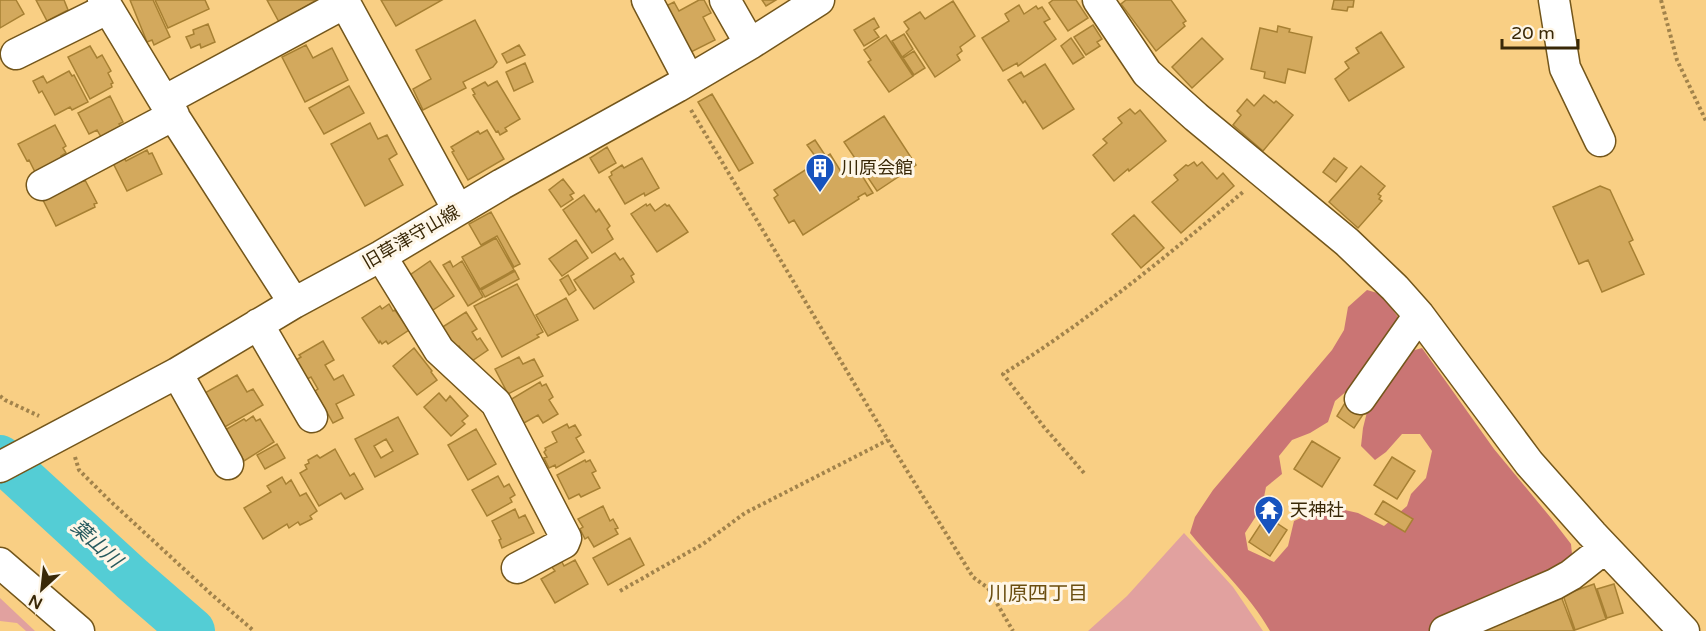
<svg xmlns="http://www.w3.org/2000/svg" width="1706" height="631" viewBox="0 0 1706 631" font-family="'Varela Round','Noto Sans JP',sans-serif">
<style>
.green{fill:#e1a19f}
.forest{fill:#ca7574}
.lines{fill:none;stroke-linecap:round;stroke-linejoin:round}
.river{stroke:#54cdd5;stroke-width:46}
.building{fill:#d3a95d;stroke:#a78033;stroke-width:1.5;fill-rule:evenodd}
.minor-casing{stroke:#73561b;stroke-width:33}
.path{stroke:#a2834b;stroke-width:4;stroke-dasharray:3 3;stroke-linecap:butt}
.minor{stroke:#fff;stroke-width:30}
.labels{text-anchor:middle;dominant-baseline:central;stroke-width:6;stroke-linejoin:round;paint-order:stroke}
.poi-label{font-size:18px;fill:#392807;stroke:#fef6e7;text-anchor:start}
.street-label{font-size:18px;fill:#392807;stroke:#fef6e7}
.water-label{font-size:20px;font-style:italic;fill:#285b5f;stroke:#fef6e7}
.neighbourhood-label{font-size:20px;fill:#6b4e10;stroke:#fef6e7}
</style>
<rect width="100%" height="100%" fill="#f9cf84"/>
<path class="green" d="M1184,533L1233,587L1263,631H1088L1127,596Z
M0,598L35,631H26L17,623L0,621Z"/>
<path class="forest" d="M1367,290L1381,294L1398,317L1393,337L1348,390L1335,401L1328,422L1310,433L1292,440L1279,456L1282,474L1266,487L1262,507L1245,533L1248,550L1274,562L1288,546L1294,521L1327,506L1358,513L1384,526L1407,506L1411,494L1426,478L1432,451L1420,434H1402L1386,452L1375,460L1361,446L1363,428L1370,400L1404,353L1422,348L1494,449L1551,518L1571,544L1573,564L1439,631H1270C1249,594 1217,566 1190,533L1195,517L1213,490L1332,350L1344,330L1348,307Z"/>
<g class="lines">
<path class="river" d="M0,458L132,579L192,631"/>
</g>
<path class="building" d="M0,0H16L24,14L0,28Z
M36,0H64L68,10L47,21Z
M130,0H153L170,37L154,45L152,40L147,42Z
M155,0H205L209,9L168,28Z
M267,0H315V1L279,22Z
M381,0H442L396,26Z
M699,0H704L711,13L703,17L715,40L687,54L662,8L674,2L679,11Z
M762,0H776L766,6Z
M1053,0H1076L1088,18L1068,31L1049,3Z
M1126,0H1171L1186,21L1183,23L1185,26L1156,51L1121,4Z
M1334,0H1354L1353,7H1348L1347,11L1332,9Z
M953,1L975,36L960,47L962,51L957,55L960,60L935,77L906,32L909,29L904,22L920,12L925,19Z
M1019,5L1024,14L1036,6L1038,9L1042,7L1050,19L1044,22L1056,39L1018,66L1017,63L1003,71L982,38L1009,21L1005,14Z
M874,18L879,27L874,30L879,37L864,46L854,30Z
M475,20L497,62L493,67L463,82L466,88L423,110L413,89L431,79L416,50Z
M208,24L215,42L201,48L200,44L191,48L186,37L194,34L193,30Z
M1093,25L1102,39L1097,42L1100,46L1086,55L1074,37Z
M1278,26L1290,29L1289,32L1312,37L1305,73L1288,69L1285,83L1264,78L1265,72L1251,69L1260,28L1277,32Z
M1381,32L1404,67L1349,101L1335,79L1349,68L1345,62L1359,53L1356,48Z
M904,34L913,49L902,57L892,41Z
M886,35L913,76L889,92L868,62L871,60L864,50Z
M1071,38L1084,57L1073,64L1061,46Z
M1202,38L1223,59L1192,88L1172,67Z
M306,45L313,58L332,48L348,80L305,102L282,57Z
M519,45L525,55L507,63L502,54Z
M90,46L97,58L102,55L111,71L108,73L113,83L111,84L112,87L90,99L68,57Z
M914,51L925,68L914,75L903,58Z
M525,63L533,82L514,91L506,72Z
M1045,64L1074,109L1043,129L1025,101L1023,103L1008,80L1021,72L1024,77Z
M69,71L72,76L74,75L88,102L72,110L70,107L55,115L42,91L39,93L33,81L43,76L47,83Z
M497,81L520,119L505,128L507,131L500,135L498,131L496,132L473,95L475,94L472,89L485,82L488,86Z
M349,86L364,113L324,134L309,108Z
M712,94L753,163L739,171L698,102Z
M1264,95L1274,103L1276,101L1293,115L1263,151L1233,125L1241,115L1237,111L1247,99L1254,106Z
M110,96L123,122L119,124L121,126L101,137L97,130L89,134L78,113Z
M1130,109L1135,114L1140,110L1166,141L1129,171L1128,169L1114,181L1093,155L1107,143L1103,139L1122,123L1118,118Z
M884,116L916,165L877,191L844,142Z
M370,123L378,139L387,135L397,154L389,159L403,185L365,206L331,144Z
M55,125L66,146L63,148L66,153L61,156L62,158L35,172L29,160L27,161L18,144Z
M487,130L504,159L468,180L452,152L454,151L451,147L478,131L480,134Z
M815,140L825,155L818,160L807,145Z
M607,147L616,163L599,173L590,158Z
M147,150L149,154L152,153L162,174L127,191L113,163L124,158L126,161Z
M830,154L843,175L856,166L873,193L867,196L865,193L858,197L859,199L803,235L794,220L789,223L774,198L778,195L774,190Z
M642,158L659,188L645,196L644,193L625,204L609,177L612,175L611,172L622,165L624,168Z
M1334,158L1347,168L1336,182L1323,172Z
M1194,162L1197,166L1202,162L1217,179L1223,173L1234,186L1181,233L1152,202L1178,180L1174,175L1186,165L1188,166Z
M1361,166L1385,186L1378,194L1381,196L1379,199L1382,201L1358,228L1329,202Z
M563,179L574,193L570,195L573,199L561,207L549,190Z
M85,180L97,203L94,204L95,207L56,226L43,200Z
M1600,186L1610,190L1633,240L1629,242L1644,274L1602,292L1588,260L1579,264L1553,207Z
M584,195L596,212L599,209L610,226L607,229L613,239L592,253L563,210Z
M646,204L647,206L650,204L655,211L665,204L667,206L669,205L688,232L657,252L631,214Z
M491,212L520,264L514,267L497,236L481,245L469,224Z
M1134,215L1164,248L1141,268L1112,234Z
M496,238L514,270L480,289L462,257Z
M576,240L588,258L562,276L549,259Z
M615,253L620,260L623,258L634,274L631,276L634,282L594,309L574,280Z
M430,261L454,296L430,312L407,277Z
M450,261L453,267L462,261L483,297L468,306L443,265Z
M515,271L519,279L485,297L481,290Z
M568,275L576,290L569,295L560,280Z
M517,284L543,332L537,335L539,337L502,357L474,306Z
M566,298L578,320L548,336L536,315Z
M389,304L393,311L395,310L409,330L388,344L386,341L382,344L380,341L379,343L362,318L380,306L382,309Z
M466,312L477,329L472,332L477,340L480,338L488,350L469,363L459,346L455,349L441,328Z
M323,341L334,360L325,365L334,380L343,375L354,395L336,404L343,418L333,423L315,391L318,389L311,377L307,379L296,360L301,357L299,355Z
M414,348L432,371L431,372L437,380L417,395L393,366Z
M519,357L523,364L534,359L543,376L508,394L495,369Z
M237,375L247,392L253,389L263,405L223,428L203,394Z
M540,382L542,386L546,384L553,397L549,400L558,414L543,423L538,415L524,423L510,400Z
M439,393L446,401L450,396L468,416L462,421L465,424L451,436L424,407Z
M1348,398L1366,410L1354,428L1337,416Z
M253,416L256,421L260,419L274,442L244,461L225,430L244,419L246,421Z
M398,417L418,454L375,477L355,439ZM386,439L393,451L381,458L374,446Z
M567,424L569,428L575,425L581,435L576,438L584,452L556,468L555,465L549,468L544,458L547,457L544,452L546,450L545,448L557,442L552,432Z
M476,429L496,464L468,480L448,445Z
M1312,441L1340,458L1322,487L1294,469Z
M277,444L285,458L265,469L257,455Z
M335,449L350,476L354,473L363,489L345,499L341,493L319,506L300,473L307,469L305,465L309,463L308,460L317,455L320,458Z
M1392,457L1415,471L1397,499L1374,485Z
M585,460L586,462L590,460L596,471L592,473L600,488L581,497L579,494L569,499L557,475Z
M498,476L504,487L509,484L515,495L510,498L512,502L487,516L472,490Z
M282,477L286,484L291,480L300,496L306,493L317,511L310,516L312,519L300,525L298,522L289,528L287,524L263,539L244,508L271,492L267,486Z
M1383,501L1413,519L1405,532L1375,514Z
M603,506L610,521L613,519L618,528L615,529L618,534L594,547L588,537L585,539L580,529L583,527L578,519Z
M515,509L519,518L525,515L534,533L502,548L499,540L501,539L492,521Z
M1266,516L1287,530L1270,556L1249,542Z
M630,538L644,565L608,585L593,558Z
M561,560L564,566L575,560L588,584L555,603L541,579L555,571L551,566Z
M1594,584L1606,619L1575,630L1563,595Z
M1614,584L1623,613L1607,618L1597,589Z
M1561,596L1574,631H1484L1482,625Z"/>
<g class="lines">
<g class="minor-casing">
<path id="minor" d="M103,0L164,101L294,303
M647,0L689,80
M725,0L750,44
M1098,0L1147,73L1196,117L1347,242L1395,288L1419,315L1529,463L1592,534L1684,631
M1554,0L1565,68L1600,141
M16,54L107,9
M164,101L345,3L458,210
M42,185L174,115
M381,256L439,350L496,403L566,538L564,543L517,568
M258,324L312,417
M177,373L228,464
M1360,399L1419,315
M0,467L177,373L294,303L381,256L502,184L677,87L750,44L819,0
M0,563L79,631
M1445,631L1555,584L1571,575L1605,548"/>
</g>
<path class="path" d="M1661,0L1677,60L1706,121
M691,110L888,440L973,577L988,588L1013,631
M0,396L5,400L39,416
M75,457L79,470L108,499L211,594L254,631
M1084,473L1044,427L1003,374C1089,320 1166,257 1243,192
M620,591L703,544L745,513L888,440"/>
<use href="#minor" class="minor"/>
</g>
<defs>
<g id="building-pin" transform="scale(1.5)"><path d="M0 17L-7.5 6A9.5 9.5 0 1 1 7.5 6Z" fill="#1753be" stroke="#fef6e7"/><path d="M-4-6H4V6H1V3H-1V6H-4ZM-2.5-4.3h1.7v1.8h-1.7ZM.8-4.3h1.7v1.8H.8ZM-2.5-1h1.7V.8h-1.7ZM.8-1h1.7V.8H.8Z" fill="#fff"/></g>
<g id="temple-pin" transform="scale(1.5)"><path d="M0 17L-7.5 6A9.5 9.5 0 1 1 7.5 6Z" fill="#1753be" stroke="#fef6e7"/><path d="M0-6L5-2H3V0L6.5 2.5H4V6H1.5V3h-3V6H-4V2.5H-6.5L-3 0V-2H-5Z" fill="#fff"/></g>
</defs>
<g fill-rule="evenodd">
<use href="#building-pin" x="820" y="168"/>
<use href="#temple-pin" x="1269" y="510"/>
</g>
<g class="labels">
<g class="poi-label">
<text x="841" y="168">川原会館</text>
<text x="1290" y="510">天神社</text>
</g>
<g class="street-label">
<text transform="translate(411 237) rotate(-30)">旧草津守山線</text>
</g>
<g class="water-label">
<text transform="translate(96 544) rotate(42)">葉山川</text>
</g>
<g class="neighbourhood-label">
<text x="1038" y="594">川原四丁目</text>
</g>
</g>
<g transform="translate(42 589) rotate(207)" stroke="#fef6e7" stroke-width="4.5" paint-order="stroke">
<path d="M0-4.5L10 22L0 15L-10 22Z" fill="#392807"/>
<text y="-9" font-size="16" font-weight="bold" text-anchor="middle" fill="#392807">N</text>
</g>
<path d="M1502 39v9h76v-9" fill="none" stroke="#392807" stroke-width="3"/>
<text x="1511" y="39" font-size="18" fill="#392807" stroke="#fef6e7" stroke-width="4.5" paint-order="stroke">20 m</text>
</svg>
